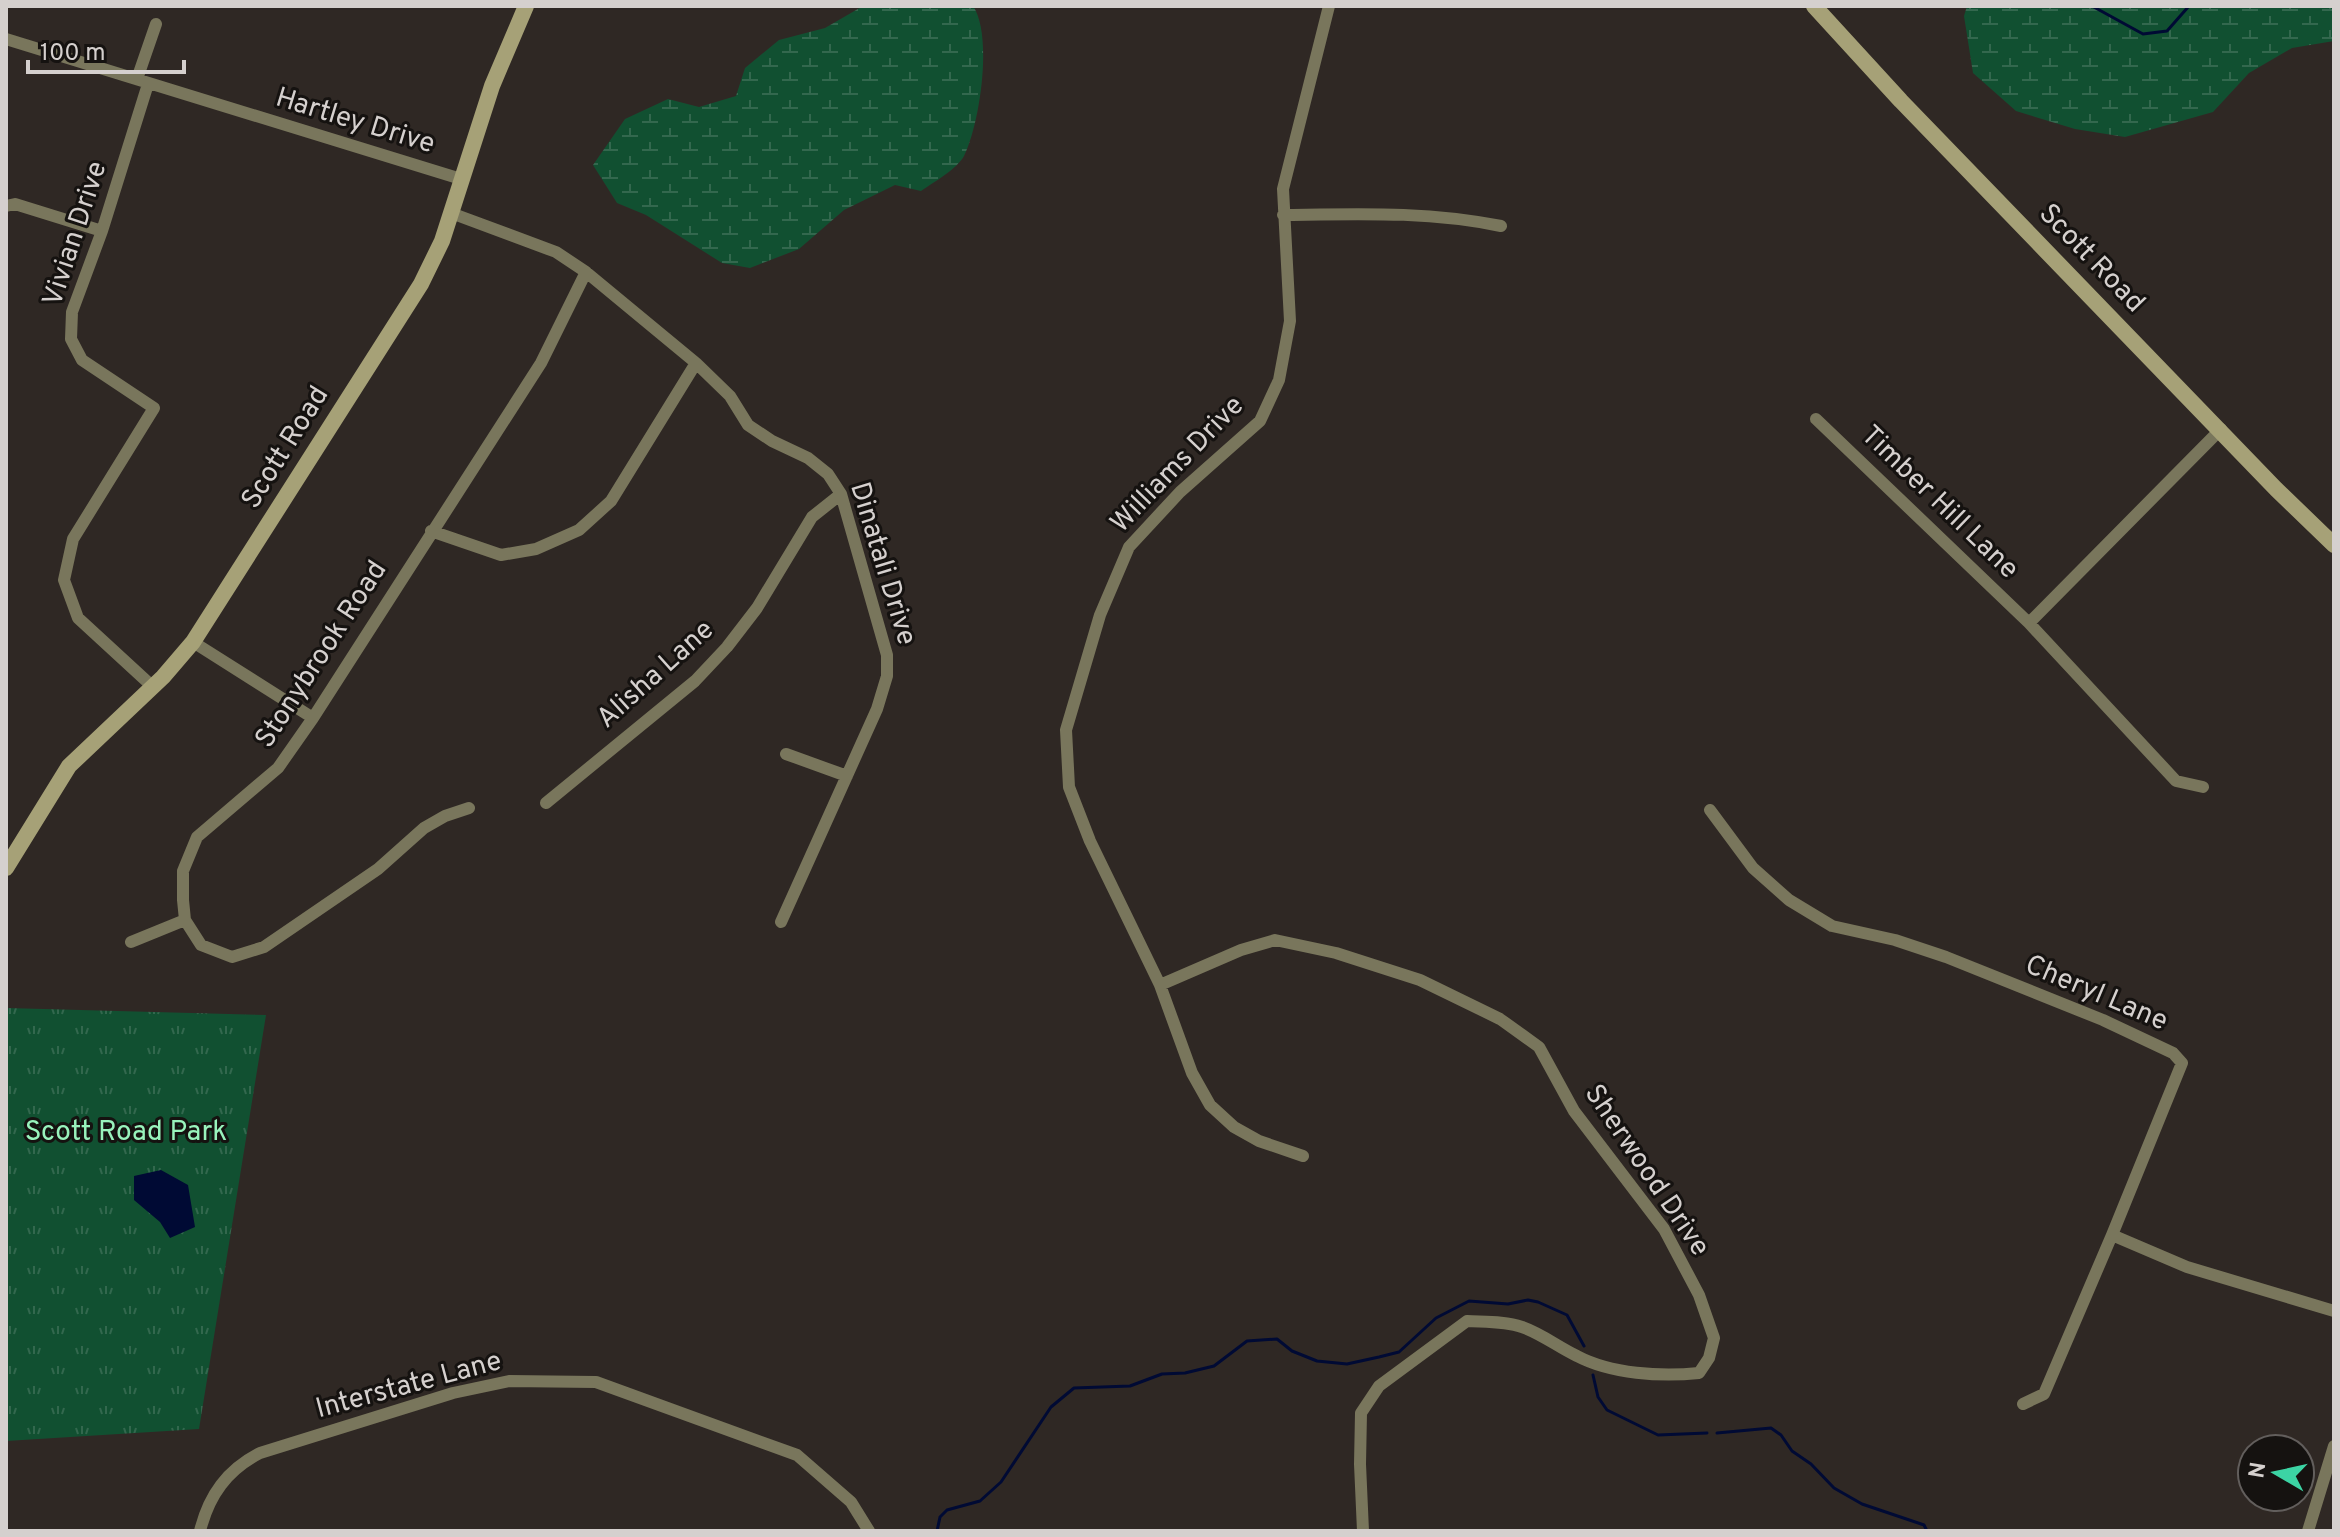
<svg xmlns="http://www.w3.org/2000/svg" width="2340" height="1537" viewBox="0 0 2340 1537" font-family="Overpass,sans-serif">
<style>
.grass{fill:url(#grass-tufts)}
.wetland{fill:url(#wetland-marsh)}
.water{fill:#000a34}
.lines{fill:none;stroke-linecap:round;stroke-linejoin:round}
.stream{stroke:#000a34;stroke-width:3}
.minor{stroke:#79765c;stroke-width:12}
.secondary{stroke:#a6a177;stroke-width:16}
.labels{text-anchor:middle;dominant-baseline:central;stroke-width:6;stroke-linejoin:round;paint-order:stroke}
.street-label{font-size:28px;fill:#d5d0ce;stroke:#151210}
.park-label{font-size:28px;fill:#98f3bc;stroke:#151210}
</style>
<defs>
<pattern id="grass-tufts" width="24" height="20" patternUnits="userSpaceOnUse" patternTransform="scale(2)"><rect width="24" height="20" fill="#115031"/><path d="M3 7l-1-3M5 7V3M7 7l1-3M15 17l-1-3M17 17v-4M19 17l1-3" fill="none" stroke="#33684e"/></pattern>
<pattern id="wetland-marsh" width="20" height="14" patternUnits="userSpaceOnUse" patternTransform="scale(2)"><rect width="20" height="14" fill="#115031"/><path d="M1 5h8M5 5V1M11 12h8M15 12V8" fill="none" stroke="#33684e"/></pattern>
</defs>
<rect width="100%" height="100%" fill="#2f2824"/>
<path class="grass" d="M6,1008L266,1015L199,1429L6,1441Z"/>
<path class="wetland" d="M863,6H973C993,35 980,124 964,156C957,169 934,182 921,191L895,185L844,210L799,249L750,268L722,263L646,215L617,203L593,165L625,119L668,99L699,107L736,96L745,68L779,40L825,28Z
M1967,6H2334V41L2292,48L2249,73L2213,112L2125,137L2075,129L2016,111L1973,73L1964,16Z"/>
<path class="water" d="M161,1170L188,1185L195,1227L170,1238L160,1222L134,1200V1176Z"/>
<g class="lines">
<path class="stream" d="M2092,6L2143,34L2167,31L2189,6
M1593,1375L1598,1397L1607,1410L1658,1435L1707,1433
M1717,1433L1771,1428L1781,1435L1792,1451L1811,1464L1834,1488L1862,1504L1924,1525L1927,1531
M937,1531L940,1517L947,1510L980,1501L1001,1482L1051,1407L1074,1388L1130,1386L1162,1374L1185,1373L1214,1366L1247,1341L1277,1339L1292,1351L1317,1361L1347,1364L1379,1357L1399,1352L1436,1318L1469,1301L1508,1304L1528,1300L1538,1302L1567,1315L1584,1346"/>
<path class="minor" d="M6,39L461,179
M137,79L156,24
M148,84L102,231L72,312L71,339L82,360L154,408L73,539L64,580L78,618L153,687
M6,206L15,204L102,231
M451,213L556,252L586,272L696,363L730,396L748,425L772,441L808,458L828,474L841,494L887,655V676L877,709L781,922
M1283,215C1358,214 1427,211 1501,226
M1816,419L2029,623L2176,781L2203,787
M431,531L501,555L536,549L579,530L611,501L696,363
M2029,623L2221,429
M193,642L313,718
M786,754L847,776
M546,803L695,681L727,647L757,608L812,517L841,494
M469,808L445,816L424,828L378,869L264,947L232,957L201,945L185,920L183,900V871L197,837L278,768L313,718L541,363L586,272
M1710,810L1753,868L1789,900L1832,926L1895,940L1946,957L2103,1020L2173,1053L2182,1063L2112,1235L2044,1394L2023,1404
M131,942L185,920
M1160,985L1241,950L1275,940L1336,953L1420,980L1500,1019L1539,1047L1574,1111L1664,1229L1699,1295L1714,1338L1709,1358L1699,1373C1661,1377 1611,1374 1577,1356C1558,1347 1542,1334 1522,1327C1505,1321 1485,1322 1467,1321L1379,1386L1361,1413L1360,1464L1363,1531
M1303,1156L1259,1141L1234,1127L1210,1105L1192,1073L1160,985L1090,841L1069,787L1066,730L1100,615L1129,547L1180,492L1260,421L1279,380L1290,321L1283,189L1329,6
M2112,1235L2187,1267L2334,1311
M200,1531C209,1495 227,1470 260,1453L453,1393L509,1381L596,1382L797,1455L851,1502L869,1531
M2308,1531L2334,1446"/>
<path class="secondary" d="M1814,6L1901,101L2276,489L2334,545
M6,868L69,766L163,677L193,642L421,284L442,241L492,86L526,6"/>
</g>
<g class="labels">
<g class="street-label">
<text transform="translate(355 122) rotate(17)">Hartley Drive</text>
<text transform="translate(76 234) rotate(-72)">Vivian Drive</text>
<text transform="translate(2091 259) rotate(46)">Scott Road</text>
<text transform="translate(286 448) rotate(-58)">Scott Road</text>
<text transform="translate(1178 465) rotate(-46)">Williams Drive</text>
<text transform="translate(1939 503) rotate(44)">Timber Hill Lane</text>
<text transform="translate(882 564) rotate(73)">Dinatali Drive</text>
<text transform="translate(322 655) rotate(-57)">Stonybrook Road</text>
<text transform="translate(656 675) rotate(-42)">Alisha Lane</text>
<text transform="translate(2096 994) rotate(23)">Cheryl Lane</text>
<text transform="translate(1646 1171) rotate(56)">Sherwood Drive</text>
<text transform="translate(409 1386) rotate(-15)">Interstate Lane</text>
</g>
<g class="park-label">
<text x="126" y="1133">Scott Road Park</text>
</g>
</g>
<rect width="2340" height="1537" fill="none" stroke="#d5d0ce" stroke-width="16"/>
<g transform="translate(2276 1473) rotate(279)"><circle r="38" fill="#151210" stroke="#625e5c" stroke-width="2"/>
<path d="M0-6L14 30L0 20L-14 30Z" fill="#3cd4a4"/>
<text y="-12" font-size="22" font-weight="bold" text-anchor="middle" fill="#d5d0ce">N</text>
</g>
<path d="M28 60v12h156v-12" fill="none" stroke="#d5d0ce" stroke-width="4"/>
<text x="40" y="60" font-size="24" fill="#d5d0ce" stroke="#151210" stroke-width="6" paint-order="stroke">100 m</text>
</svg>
